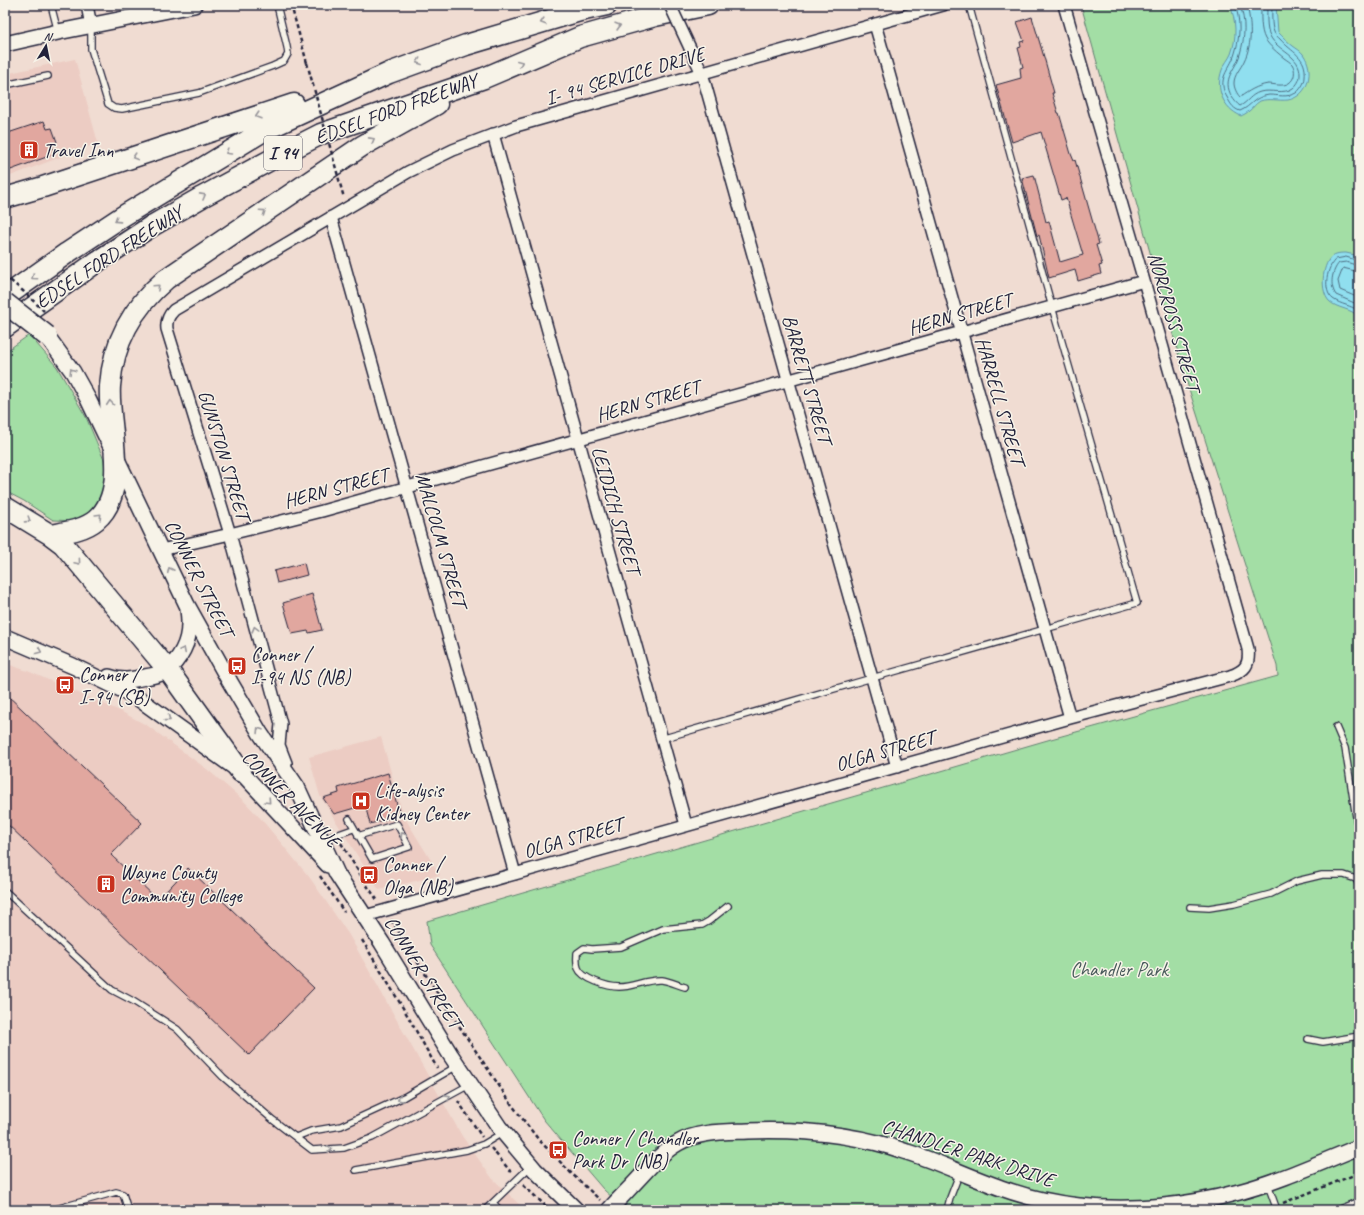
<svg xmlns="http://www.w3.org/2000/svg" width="1364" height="1215" viewBox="0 0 1364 1215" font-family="Caveat,sans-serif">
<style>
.built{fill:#ecccc3}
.green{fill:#a3dea5;stroke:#628070}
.water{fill:#90dfef;stroke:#6493a7}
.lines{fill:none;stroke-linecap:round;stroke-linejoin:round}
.shore{stroke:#4e6e83;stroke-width:1}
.building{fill:#e1a79f;stroke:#22223b}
.lane-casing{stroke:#22223b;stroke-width:8}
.street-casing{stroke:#22223b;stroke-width:14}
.secondary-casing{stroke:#22223b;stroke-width:18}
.highway-casing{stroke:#22223b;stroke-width:23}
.path{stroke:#22223b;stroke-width:2.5;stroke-dasharray:4 3;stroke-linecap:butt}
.lane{stroke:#f7f3e8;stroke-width:5.5}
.street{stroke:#f7f3e8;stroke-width:11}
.secondary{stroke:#f7f3e8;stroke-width:15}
.highway{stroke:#f7f3e8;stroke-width:20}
.street-bridge-casing{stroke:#22223b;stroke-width:14;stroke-linecap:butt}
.highway-bridge-casing{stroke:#22223b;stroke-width:23;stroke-linecap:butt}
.path-bridge{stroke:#22223b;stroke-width:2.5;stroke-dasharray:4 3;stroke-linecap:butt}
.street-bridge{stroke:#f7f3e8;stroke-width:11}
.highway-bridge{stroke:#f7f3e8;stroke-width:20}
.oneway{stroke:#97959a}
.labels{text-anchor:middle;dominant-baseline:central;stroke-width:3;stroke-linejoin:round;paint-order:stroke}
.shield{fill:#f7f3e8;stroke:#62616f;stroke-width:1}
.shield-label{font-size:19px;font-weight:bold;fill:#22223b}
.street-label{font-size:20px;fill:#22223b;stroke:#f7f3e8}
.poi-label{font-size:20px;fill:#22223b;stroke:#f7f3e8;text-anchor:start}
.park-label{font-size:20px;fill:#495a5b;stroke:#f7f3e8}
</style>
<rect width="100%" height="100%" fill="#f0dcd2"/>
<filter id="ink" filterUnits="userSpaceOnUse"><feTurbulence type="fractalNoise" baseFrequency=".025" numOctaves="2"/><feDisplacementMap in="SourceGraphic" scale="8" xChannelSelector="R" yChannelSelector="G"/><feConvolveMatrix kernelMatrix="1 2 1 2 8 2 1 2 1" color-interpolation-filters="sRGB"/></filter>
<g filter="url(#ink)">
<path class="built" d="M75,59L98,143L5,178V74Z
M5,663L30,672L120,711L148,726L208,770L243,800L262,820L310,878L349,935L462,1136L492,1178L525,1210H5Z
M381,737L403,815L440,875L379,890L320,796L309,757Z"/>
<path class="green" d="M1081,5H1359V1210H626L603,1189L544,1120L430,945L427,921L1051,739L1278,676L1277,666L1182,367Z
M29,335L57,367L86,417L104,460L107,489L91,514L77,521L53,520L24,501L5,491V352Z"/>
<path class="water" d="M1230,5H1276L1278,32C1283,37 1288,42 1293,46C1297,49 1301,51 1303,54C1315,70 1309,96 1288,100C1278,101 1269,98 1260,101C1255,104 1253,108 1249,111C1247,113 1243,115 1241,116C1223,108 1215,89 1222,70C1224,64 1229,59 1231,54C1237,38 1236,20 1230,5Z
M1346,253L1355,255L1359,259V317C1351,308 1337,309 1329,301C1320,291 1322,266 1331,257C1335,253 1341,253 1346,253Z"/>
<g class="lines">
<path class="shore" d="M1235,5C1241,21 1240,37 1235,53C1230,71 1215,78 1228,99C1231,105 1234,109 1240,111C1252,106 1253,97 1269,95C1278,95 1287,98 1296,93C1300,90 1305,83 1305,77C1307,56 1292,53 1280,39C1278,37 1275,35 1274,32C1271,25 1272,13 1272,5
M1240,5C1246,22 1245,37 1240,54C1236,70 1221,78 1232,97C1234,100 1237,104 1240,106C1248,102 1250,95 1260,92C1270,89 1284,95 1293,88C1297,85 1300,80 1300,75C1301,55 1278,52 1270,36C1266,28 1267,14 1267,5
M1247,5C1251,23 1253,43 1244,61C1241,68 1234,75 1234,83C1234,88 1237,94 1240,97C1249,91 1256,86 1268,84C1274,84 1283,87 1289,83C1295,79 1296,70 1292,64C1290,62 1287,60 1284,58C1278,53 1269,46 1265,39C1260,30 1261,15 1261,5
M1359,261L1346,257L1336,259C1327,266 1322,291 1333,299C1341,305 1351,305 1359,311
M1359,266L1346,262L1339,263C1332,271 1329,285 1336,295L1359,305
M1359,272L1343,268L1338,281L1340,290L1359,298"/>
</g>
<path class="building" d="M1032,17L1044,57L1054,93H1052L1058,113H1059L1071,154L1074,161L1075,160L1099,244L1096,245L1102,265L1099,266L1101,274L1078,281L1075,270L1049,278L1039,235L1037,236L1022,178L1034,175L1046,222L1049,221L1060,262L1083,255L1066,198L1061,200L1041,132L1012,142L996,85L1021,78L1020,68L1023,67L1018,48L1021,47L1020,42L1024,41L1017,22Z
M44,121L47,129L52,128L57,142L52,146L55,154L5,172V134Z
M304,563L307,575L277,583L274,571Z
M312,594L322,630L309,633L308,631L292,634L283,603Z
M5,693L142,823L111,855L158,900L188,868L314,988L249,1055L5,822Z
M388,773L400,815L370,824L365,805L334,814L323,798L339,793L338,788Z"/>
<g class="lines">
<g class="lane-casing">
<path id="lane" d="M51,5L58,32
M91,26V49L108,104L114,108L122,109L199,93L273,66L284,61L288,54L287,47L277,5
M5,85L48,76
M1336,727L1345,748L1359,836
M661,739L872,678L1137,603L1052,307L969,5
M349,819L372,859L409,847L397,824L358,836
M322,840L353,829
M5,891L112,990L133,1001L177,1029L223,1077L273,1120L312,1150L344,1148L372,1138L469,1085
M1190,907L1209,908L1234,904L1271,894L1297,881L1322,875H1344L1356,879L1359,885
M685,987C678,985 669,981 662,980C647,979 633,987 619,987C608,987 582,979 578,968C576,963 577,958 577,953L584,948L592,949L621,947L663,929L702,925L709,921L728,906
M1308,1039L1323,1042L1359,1036
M296,1137L311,1131L341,1126L404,1097L457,1066
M356,1170L467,1150L484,1144L502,1133
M1268,1185L1277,1210
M493,1203L500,1210
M52,1210L116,1192L123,1194L128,1210
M485,1210L531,1166
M947,1210L950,1198L960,1172
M1337,1210L1359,1201"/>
</g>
<g class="street-casing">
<path id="street" d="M87,5L91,26
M875,24L1070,718
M690,48L702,73L897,767
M493,134L686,825
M331,217L515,874
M161,550L230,534L322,511L1144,281
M286,763L279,745L281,724L230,534L167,329C166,321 168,316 174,310L408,172L453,150L516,126L943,5
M365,916L1070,718L1230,676C1245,671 1250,665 1248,649L1144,281L1064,5"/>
</g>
<g class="secondary-casing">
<path id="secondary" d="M5,44L58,32L194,5
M47,336L73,372L88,399L187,605L230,682L260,733L297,787L337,874L382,943L450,1054L499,1127L535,1170L576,1210
M5,637L73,666L135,696L241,772L328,865
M109,677C123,682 131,680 145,677C152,676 160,674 166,671C170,669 172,665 175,662C188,646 191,630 188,610
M609,1210C620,1198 631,1187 642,1175C653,1163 664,1151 678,1143C698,1131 725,1132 748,1131C802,1129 856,1134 907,1152C939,1162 969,1177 1001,1188C1026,1197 1052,1203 1079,1206C1131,1212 1188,1206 1239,1192C1280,1181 1319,1163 1359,1147"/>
</g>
<g class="highway-casing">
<path id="highway" d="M5,198L43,187L294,104
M5,297L67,253L123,216L265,130L389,73L466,45L580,11L607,5
M5,327L98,261L150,227L202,197L276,157L321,134L484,78L580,37L655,16L708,5
M5,507L51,535L63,544L168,670L241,772
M51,535C66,532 84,530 96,520C131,491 107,424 110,386C113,343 133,307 166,279L362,146L437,104"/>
</g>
<path class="path" d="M291,5L307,63
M341,843L368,887L378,901
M320,876L344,912
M391,920L443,1002L512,1105L538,1139L570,1172L600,1200
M362,940L406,1013L437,1068
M458,1101L482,1137
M491,1148L511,1172
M523,1185L550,1210
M1283,1203L1359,1173"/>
<use href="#lane" class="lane"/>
<use href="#street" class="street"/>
<use href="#secondary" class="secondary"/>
<use href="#highway" class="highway"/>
<g class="street-bridge-casing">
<path id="street-bridge" d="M670,5L690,48"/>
</g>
<g class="highway-bridge-casing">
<path id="highway-bridge" d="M5,303L47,336"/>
</g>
<path class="path-bridge" d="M307,63L344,198
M5,276L23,291L44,311"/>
<use href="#street-bridge" class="street-bridge"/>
<use href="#highway-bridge" class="highway-bridge"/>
</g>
<defs><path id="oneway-chevron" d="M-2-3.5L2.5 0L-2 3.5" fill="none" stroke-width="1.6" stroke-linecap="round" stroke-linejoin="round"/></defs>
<g class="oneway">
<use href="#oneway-chevron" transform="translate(543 22) rotate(163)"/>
<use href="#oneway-chevron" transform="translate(618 26) rotate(-16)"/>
<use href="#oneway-chevron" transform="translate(419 62) rotate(160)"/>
<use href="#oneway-chevron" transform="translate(520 63) rotate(-23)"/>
<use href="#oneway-chevron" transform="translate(258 116) rotate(162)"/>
<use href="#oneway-chevron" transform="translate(372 140) rotate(-29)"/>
<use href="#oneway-chevron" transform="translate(228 152) rotate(149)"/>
<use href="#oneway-chevron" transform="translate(135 157) rotate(162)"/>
<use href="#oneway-chevron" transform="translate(203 196) rotate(-29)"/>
<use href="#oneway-chevron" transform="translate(263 212) rotate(-34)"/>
<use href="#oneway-chevron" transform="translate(117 220) rotate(147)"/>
<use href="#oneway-chevron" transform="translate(34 277) rotate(145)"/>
<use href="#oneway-chevron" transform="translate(157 287) rotate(-43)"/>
<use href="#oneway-chevron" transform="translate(72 371) rotate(-122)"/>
<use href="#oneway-chevron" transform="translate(110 403) rotate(-95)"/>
<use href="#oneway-chevron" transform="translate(99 516) rotate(-46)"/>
<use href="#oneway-chevron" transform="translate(28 520) rotate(32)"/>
<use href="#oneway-chevron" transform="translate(78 562) rotate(50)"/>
<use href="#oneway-chevron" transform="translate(170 570) rotate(-116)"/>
<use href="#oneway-chevron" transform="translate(255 629) rotate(-105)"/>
<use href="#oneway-chevron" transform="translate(183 650) rotate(-63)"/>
<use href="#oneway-chevron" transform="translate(39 651) rotate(23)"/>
<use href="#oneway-chevron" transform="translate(168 719) rotate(36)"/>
<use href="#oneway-chevron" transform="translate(259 730) rotate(-122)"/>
<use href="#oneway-chevron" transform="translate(268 801) rotate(47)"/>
<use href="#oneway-chevron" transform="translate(403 835) rotate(-119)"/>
<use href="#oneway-chevron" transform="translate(448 1097) rotate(-29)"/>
<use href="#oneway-chevron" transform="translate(400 1099) rotate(155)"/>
<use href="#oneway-chevron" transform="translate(330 1149) rotate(-5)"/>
</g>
</g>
<defs>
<g id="building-square" transform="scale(1)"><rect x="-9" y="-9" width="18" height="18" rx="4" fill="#c8321e" stroke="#f7f3e8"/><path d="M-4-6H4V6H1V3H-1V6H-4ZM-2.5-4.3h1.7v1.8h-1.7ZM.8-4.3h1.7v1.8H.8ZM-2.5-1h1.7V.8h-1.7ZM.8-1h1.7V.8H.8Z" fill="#fff"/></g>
<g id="bus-square" transform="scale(1)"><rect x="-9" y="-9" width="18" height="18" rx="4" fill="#c8321e" stroke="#f7f3e8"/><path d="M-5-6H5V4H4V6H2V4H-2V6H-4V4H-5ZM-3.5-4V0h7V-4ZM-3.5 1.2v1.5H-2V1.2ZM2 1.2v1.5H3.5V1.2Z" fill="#fff"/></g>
<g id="hospital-square" transform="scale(1)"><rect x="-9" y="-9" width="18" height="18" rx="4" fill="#c8321e" stroke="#f7f3e8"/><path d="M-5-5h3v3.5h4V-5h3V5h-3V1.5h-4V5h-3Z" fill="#fff"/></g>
</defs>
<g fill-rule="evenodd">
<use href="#building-square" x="29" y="150"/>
<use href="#bus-square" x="237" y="666"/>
<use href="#bus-square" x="65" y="685"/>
<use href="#hospital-square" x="361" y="801"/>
<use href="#bus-square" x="369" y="875"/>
<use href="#building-square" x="106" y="884"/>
<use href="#bus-square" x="558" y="1150"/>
</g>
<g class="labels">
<rect class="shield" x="264" y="136" width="38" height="34" rx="3"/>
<g class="shield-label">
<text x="283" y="153">I 94</text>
</g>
<g class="street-label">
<text transform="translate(625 76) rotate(-16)">I- 94 SERVICE DRIVE</text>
<text transform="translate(396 109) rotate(-20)">EDSEL FORD FREEWAY</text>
<text transform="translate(109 257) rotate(-33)">EDSEL FORD FREEWAY</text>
<text transform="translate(960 314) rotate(-16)">HERN STREET</text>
<text transform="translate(1174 322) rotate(74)">NORCROSS STREET</text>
<text transform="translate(807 379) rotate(74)">BARRETT STREET</text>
<text transform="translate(648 401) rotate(-16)">HERN STREET</text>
<text transform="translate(1000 401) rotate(74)">HARRELL STREET</text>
<text transform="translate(224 455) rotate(73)">GUNSTON STREET</text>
<text transform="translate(336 488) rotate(-15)">HERN STREET</text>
<text transform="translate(616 510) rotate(74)">LEIDICH STREET</text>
<text transform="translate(441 540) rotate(74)">MALCOLM STREET</text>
<text transform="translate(199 578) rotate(63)">CONNER STREET</text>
<text transform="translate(885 751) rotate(-16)">OLGA STREET</text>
<text transform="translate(291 799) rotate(45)">CONNER AVENUE</text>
<text transform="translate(573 838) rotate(-16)">OLGA STREET</text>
<text transform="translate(423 972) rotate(58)">CONNER STREET</text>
<text transform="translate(968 1153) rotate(18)">CHANDLER PARK DRIVE</text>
</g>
<g class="poi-label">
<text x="43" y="150">Travel Inn</text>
<text x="251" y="654">Conner /<tspan x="251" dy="23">I-94 NS (NB)</tspan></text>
<text x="79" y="674">Conner /<tspan x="79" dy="23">I-94 (SB)</tspan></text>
<text x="375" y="790">Life-alysis<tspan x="375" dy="23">Kidney Center</tspan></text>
<text x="383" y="864">Conner /<tspan x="383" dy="23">Olga (NB)</tspan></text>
<text x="120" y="872">Wayne County<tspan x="120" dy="23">Community College</tspan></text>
<text x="572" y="1138">Conner / Chandler<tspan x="572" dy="23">Park Dr (NB)</tspan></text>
</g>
<g class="park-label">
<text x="1119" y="969">Chandler Park</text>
</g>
</g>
<rect width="1364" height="1215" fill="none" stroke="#f7f3e8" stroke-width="20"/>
<rect x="10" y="10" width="1344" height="1195" fill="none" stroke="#22223b" stroke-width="1.5" filter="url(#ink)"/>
<g transform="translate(46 46) rotate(10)" stroke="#f7f3e8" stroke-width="3" paint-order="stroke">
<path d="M0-3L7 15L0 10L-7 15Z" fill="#22223b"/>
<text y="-6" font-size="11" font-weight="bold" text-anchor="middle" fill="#22223b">N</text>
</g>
</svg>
